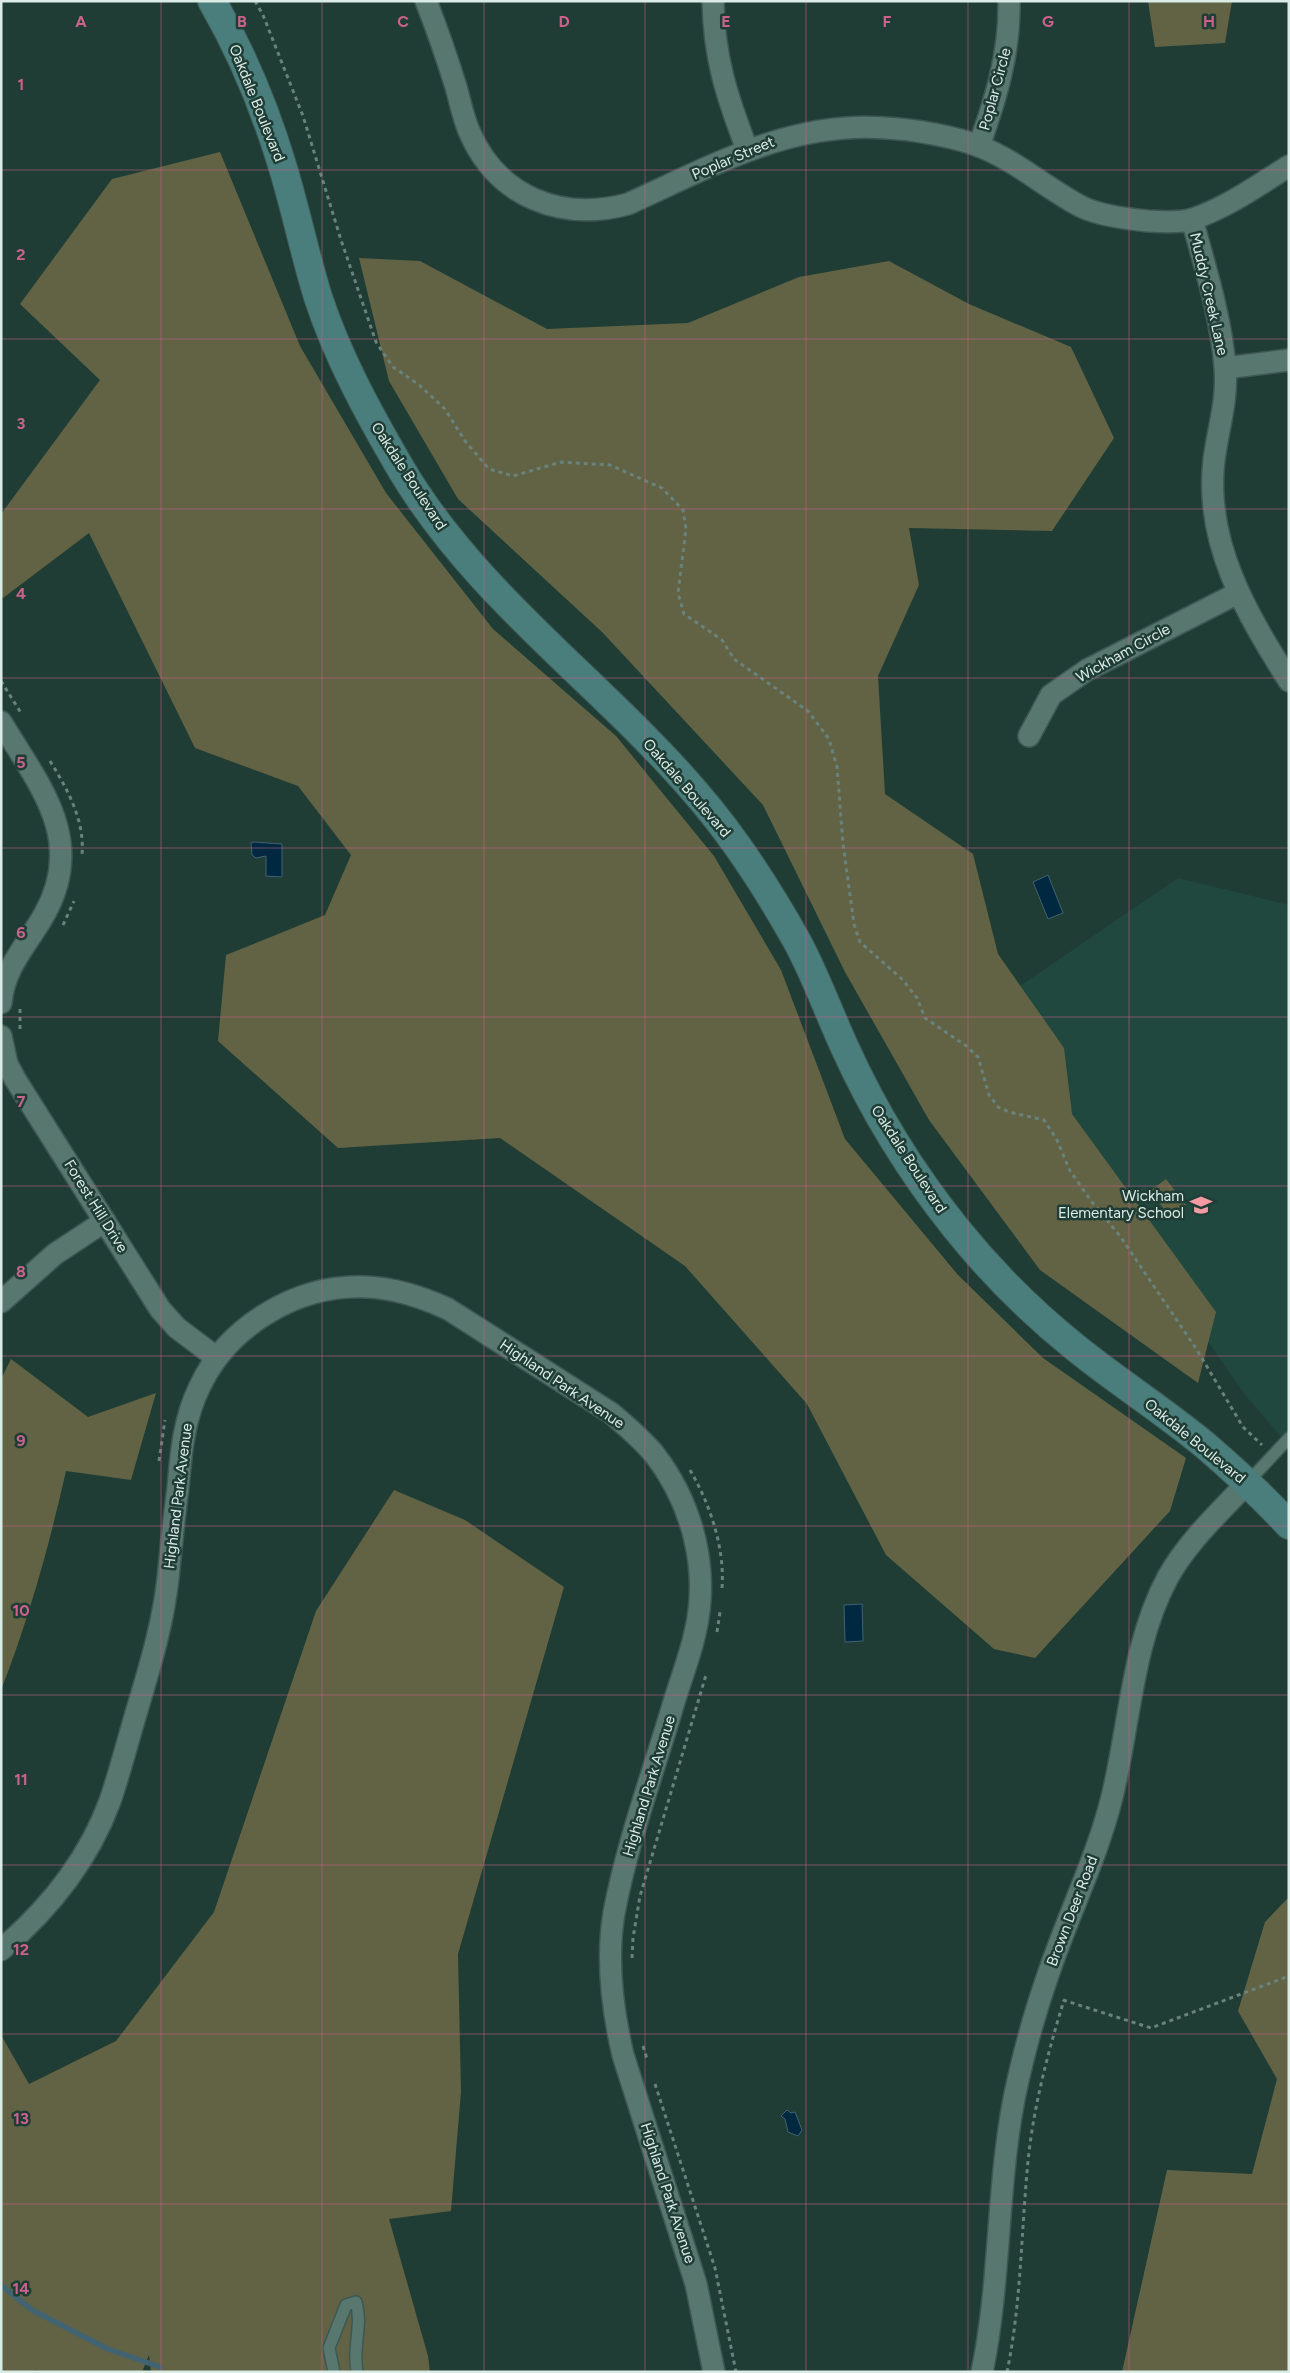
<svg xmlns="http://www.w3.org/2000/svg" width="1290" height="2373" viewBox="0 0 1290 2373" font-family="Figtree,sans-serif">
<style>
.built{fill:#21483e}
.green{fill:#626344}
.water{fill:#002840;stroke:#426372}
.lines{fill:none;stroke-linecap:round;stroke-linejoin:round}
.stream{stroke:#426372;stroke-width:5.5}
.lane-casing{stroke:#3d5852;stroke-width:14}
.street-casing{stroke:#3d5852;stroke-width:24}
.secondary-casing{stroke:#3d5852;stroke-width:30}
.path{stroke:#69827b;stroke-width:3;stroke-dasharray:4 4;stroke-linecap:butt}
.lane{stroke:#58776e;stroke-width:11}
.street{stroke:#58776e;stroke-width:21}
.secondary{stroke:#497e7c;stroke-width:28}
.grid{fill:none;stroke:#cb628c;stroke-width:1;stroke-opacity:0.55}
.labels{text-anchor:middle;dominant-baseline:central;stroke-width:5;stroke-linejoin:round;paint-order:stroke}
.street-label{font-size:15px;fill:#dbece7;stroke:#1f3d35}
.poi-label{font-size:15px;fill:#dbece7;stroke:#1f3d35;text-anchor:end}
.grid-label{font-size:16px;text-anchor:middle;font-weight:bold;fill:#cb628c;stroke:#1f3d35;stroke-width:5;stroke-linejoin:round;paint-order:stroke}
</style>
<rect width="100%" height="100%" fill="#1f3d35"/>
<path class="built" d="M1178,878L1289,905V1446L1246,1396L979,1014Z"/>
<path class="green" d="M1148,1H1232L1225,43L1155,47Z
M220,152L300,346L386,493L493,629L616,736L714,856L781,970L845,1139L958,1275L1043,1358L1186,1458L1170,1511L1035,1658L994,1649L886,1555L807,1404L685,1266L500,1138L338,1148L218,1041L226,955L325,915L351,855L298,786L195,748L89,533L3,598L1,596V514L100,380L20,304L112,179Z
M359,258L420,261L547,329L688,323L799,277L889,261L969,304L1071,347L1114,438L1052,531L909,528L919,585L878,676L885,794L973,854L998,954L1064,1048L1072,1114L1216,1312L1198,1383L1040,1270L929,1120L845,972L763,805L602,632L458,499L389,381Z
M1166,1179L1186,1205L1171,1218L1150,1191Z
M11,1359L88,1417L156,1393L131,1480L66,1471C49,1546 29,1619 1,1690V1379Z
M394,1490L465,1520L564,1587L458,1954L461,2092L451,2211L389,2219L428,2356L430,2372H151L149,2355L142,2372H38L36,2370L32,2372H1V2035L29,2084L116,2041L214,1912L316,1611Z
M1289,1897V2372H1122L1167,2170L1252,2174L1277,2079L1238,2011L1265,1922Z"/>
<path class="water" d="M254,842L282,844V877L266,876V856L256,858L252,855L251,843Z
M1048,875L1063,913L1048,919L1033,882Z
M862,1604L863,1641L845,1642L844,1605Z
M787,2110L791,2113L795,2112L802,2130L798,2136L788,2132L785,2119L781,2116Z"/>
<g class="lines">
<path class="stream" d="M1,2285L32,2310L108,2349L160,2367"/>
<g class="lane-casing">
<path id="lane" d="M1247,1483L1289,1438
M334,2372L329,2348L346,2305L356,2302C363,2325 352,2348 357,2372"/>
</g>
<g class="street-casing">
<path id="street" d="M426,1C437,29 447,58 456,87C460,101 463,117 469,131C497,197 561,222 628,204C712,166 790,121 885,128C911,129 958,137 981,147C1018,162 1047,189 1082,207C1101,216 1127,219 1148,221C1162,222 1180,223 1193,219C1228,207 1258,185 1289,166
M713,1C714,58 727,97 747,149
M979,146C996,98 1010,53 1009,1
M1192,219C1205,267 1221,317 1225,367C1228,399 1218,429 1214,460C1204,543 1247,614 1289,681
M1225,368L1289,360
M1,722C39,785 87,840 44,915C27,945 4,967 1,1003
M1029,736L1051,695L1087,670L1238,593
M1,1036L7,1064L15,1079L160,1309L177,1328L217,1358
M1,1302L55,1254L105,1221
M1,1950C49,1909 88,1861 110,1801C120,1772 128,1740 137,1710C150,1666 163,1624 168,1578C171,1548 174,1518 178,1488C181,1452 184,1418 200,1386C229,1325 298,1284 366,1287C395,1288 422,1297 448,1309L611,1413C626,1426 642,1439 655,1455C693,1505 710,1571 695,1633C690,1656 681,1679 674,1702C654,1770 627,1843 614,1913C606,1960 612,2008 623,2055L696,2284L714,2372
M982,2372C1002,2276 996,2176 1018,2080C1026,2045 1036,2009 1048,1975C1068,1915 1097,1858 1112,1797C1130,1724 1132,1643 1168,1577C1188,1541 1220,1512 1247,1483"/>
</g>
<g class="secondary-casing">
<path id="secondary" d="M212,1C242,53 266,111 283,168C296,211 305,255 318,297C338,358 369,414 401,469C477,597 601,682 696,793C736,839 769,891 798,943C816,977 829,1013 845,1048C874,1112 911,1172 955,1227C991,1272 1031,1312 1076,1348C1118,1382 1164,1411 1206,1446C1235,1471 1263,1497 1289,1525"/>
</g>
<path class="path" d="M255,1L263,15L303,116L341,240L376,342L393,367L418,384L445,409L465,441L489,469L513,476L561,462L610,465L662,488L683,510L686,529L678,593L684,614L722,640L734,659L808,711L829,739L837,767L843,844L854,924L860,942L903,980L917,998L925,1018L965,1045L978,1057L989,1095L998,1107L1009,1112L1044,1120L1057,1140L1070,1171L1092,1202L1120,1236L1197,1350L1243,1427L1262,1445
M1,681L21,713
M50,761C68,790 85,821 82,855
M63,925L74,901
M20,1009V1030
M159,1461L165,1420
M690,1470C710,1504 725,1548 722,1588
M717,1632L720,1612
M632,1958L633,1938L640,1896L706,1675
M1063,2000L1151,2028L1289,1976
M643,2046L647,2059
M655,2084L715,2268L736,2372
M1007,2372C1022,2300 1021,2225 1029,2152C1035,2101 1049,2049 1064,2000"/>
<use href="#lane" class="lane"/>
<use href="#street" class="street"/>
<use href="#secondary" class="secondary"/>
</g>
<path class="grid" d="M161,1V2372M322,1V2372M484,1V2372M645,1V2372M806,1V2372M968,1V2372M1129,1V2372M1,170H1289M1,339H1289M1,509H1289M1,678H1289M1,848H1289M1,1017H1289M1,1186H1289M1,1356H1289M1,1526H1289M1,1695H1289M1,1865H1289M1,2034H1289M1,2204H1289"/>
<defs>
<g id="school-bare" transform="scale(1.725)"><path d="M0-5L7-2L0 1L-7-2ZM-4 1L0 2.5L4 1V4Q0 6-4 4Z" fill="#f49aa3" stroke="#1f3d35" stroke-width="2.5" paint-order="stroke"/></g>
</defs>
<g fill-rule="evenodd">
<use href="#school-bare" x="1201" y="1205"/>
</g>
<g class="labels">
<g class="street-label">
<text transform="translate(995 89) rotate(-75)">Poplar Circle</text>
<text transform="translate(257 103) rotate(68)">Oakdale Boulevard</text>
<text transform="translate(733 158) rotate(-23)">Poplar Street</text>
<text transform="translate(1209 294) rotate(77)">Muddy Creek Lane</text>
<text transform="translate(409 476) rotate(57)">Oakdale Boulevard</text>
<text transform="translate(1123 653) rotate(-29)">Wickham Circle</text>
<text transform="translate(687 788) rotate(49)">Oakdale Boulevard</text>
<text transform="translate(909 1159) rotate(57)">Oakdale Boulevard</text>
<text transform="translate(96 1206) rotate(58)">Forest Hill Drive</text>
<text transform="translate(562 1384) rotate(34)">Highland Park Avenue</text>
<text transform="translate(1195 1441) rotate(39)">Oakdale Boulevard</text>
<text transform="translate(178 1496) rotate(-83)">Highland Park Avenue</text>
<text transform="translate(649 1786) rotate(-73)">Highland Park Avenue</text>
<text transform="translate(1072 1911) rotate(-69)">Brown Deer Road</text>
<text transform="translate(668 2193) rotate(72)">Highland Park Avenue</text>
</g>
<g class="poi-label">
<text x="1184" y="1196">Wickham<tspan x="1184" dy="17">Elementary School</tspan></text>
</g>
</g>
<g class="grid-label">
<text x="81" y="27">A</text>
<text x="242" y="27">B</text>
<text x="403" y="27">C</text>
<text x="564" y="27">D</text>
<text x="726" y="27">E</text>
<text x="887" y="27">F</text>
<text x="1048" y="27">G</text>
<text x="1209" y="27">H</text>
<text x="21" y="90">1</text>
<text x="21" y="260">2</text>
<text x="21" y="429">3</text>
<text x="21" y="599">4</text>
<text x="21" y="768">5</text>
<text x="21" y="938">6</text>
<text x="21" y="1107">7</text>
<text x="21" y="1277">8</text>
<text x="21" y="1446">9</text>
<text x="21" y="1616">10</text>
<text x="21" y="1785">11</text>
<text x="21" y="1955">12</text>
<text x="21" y="2124">13</text>
<text x="21" y="2294">14</text>
</g>
<rect width="1290" height="2373" fill="none" stroke="#dbece7" stroke-width="5"/>
</svg>
